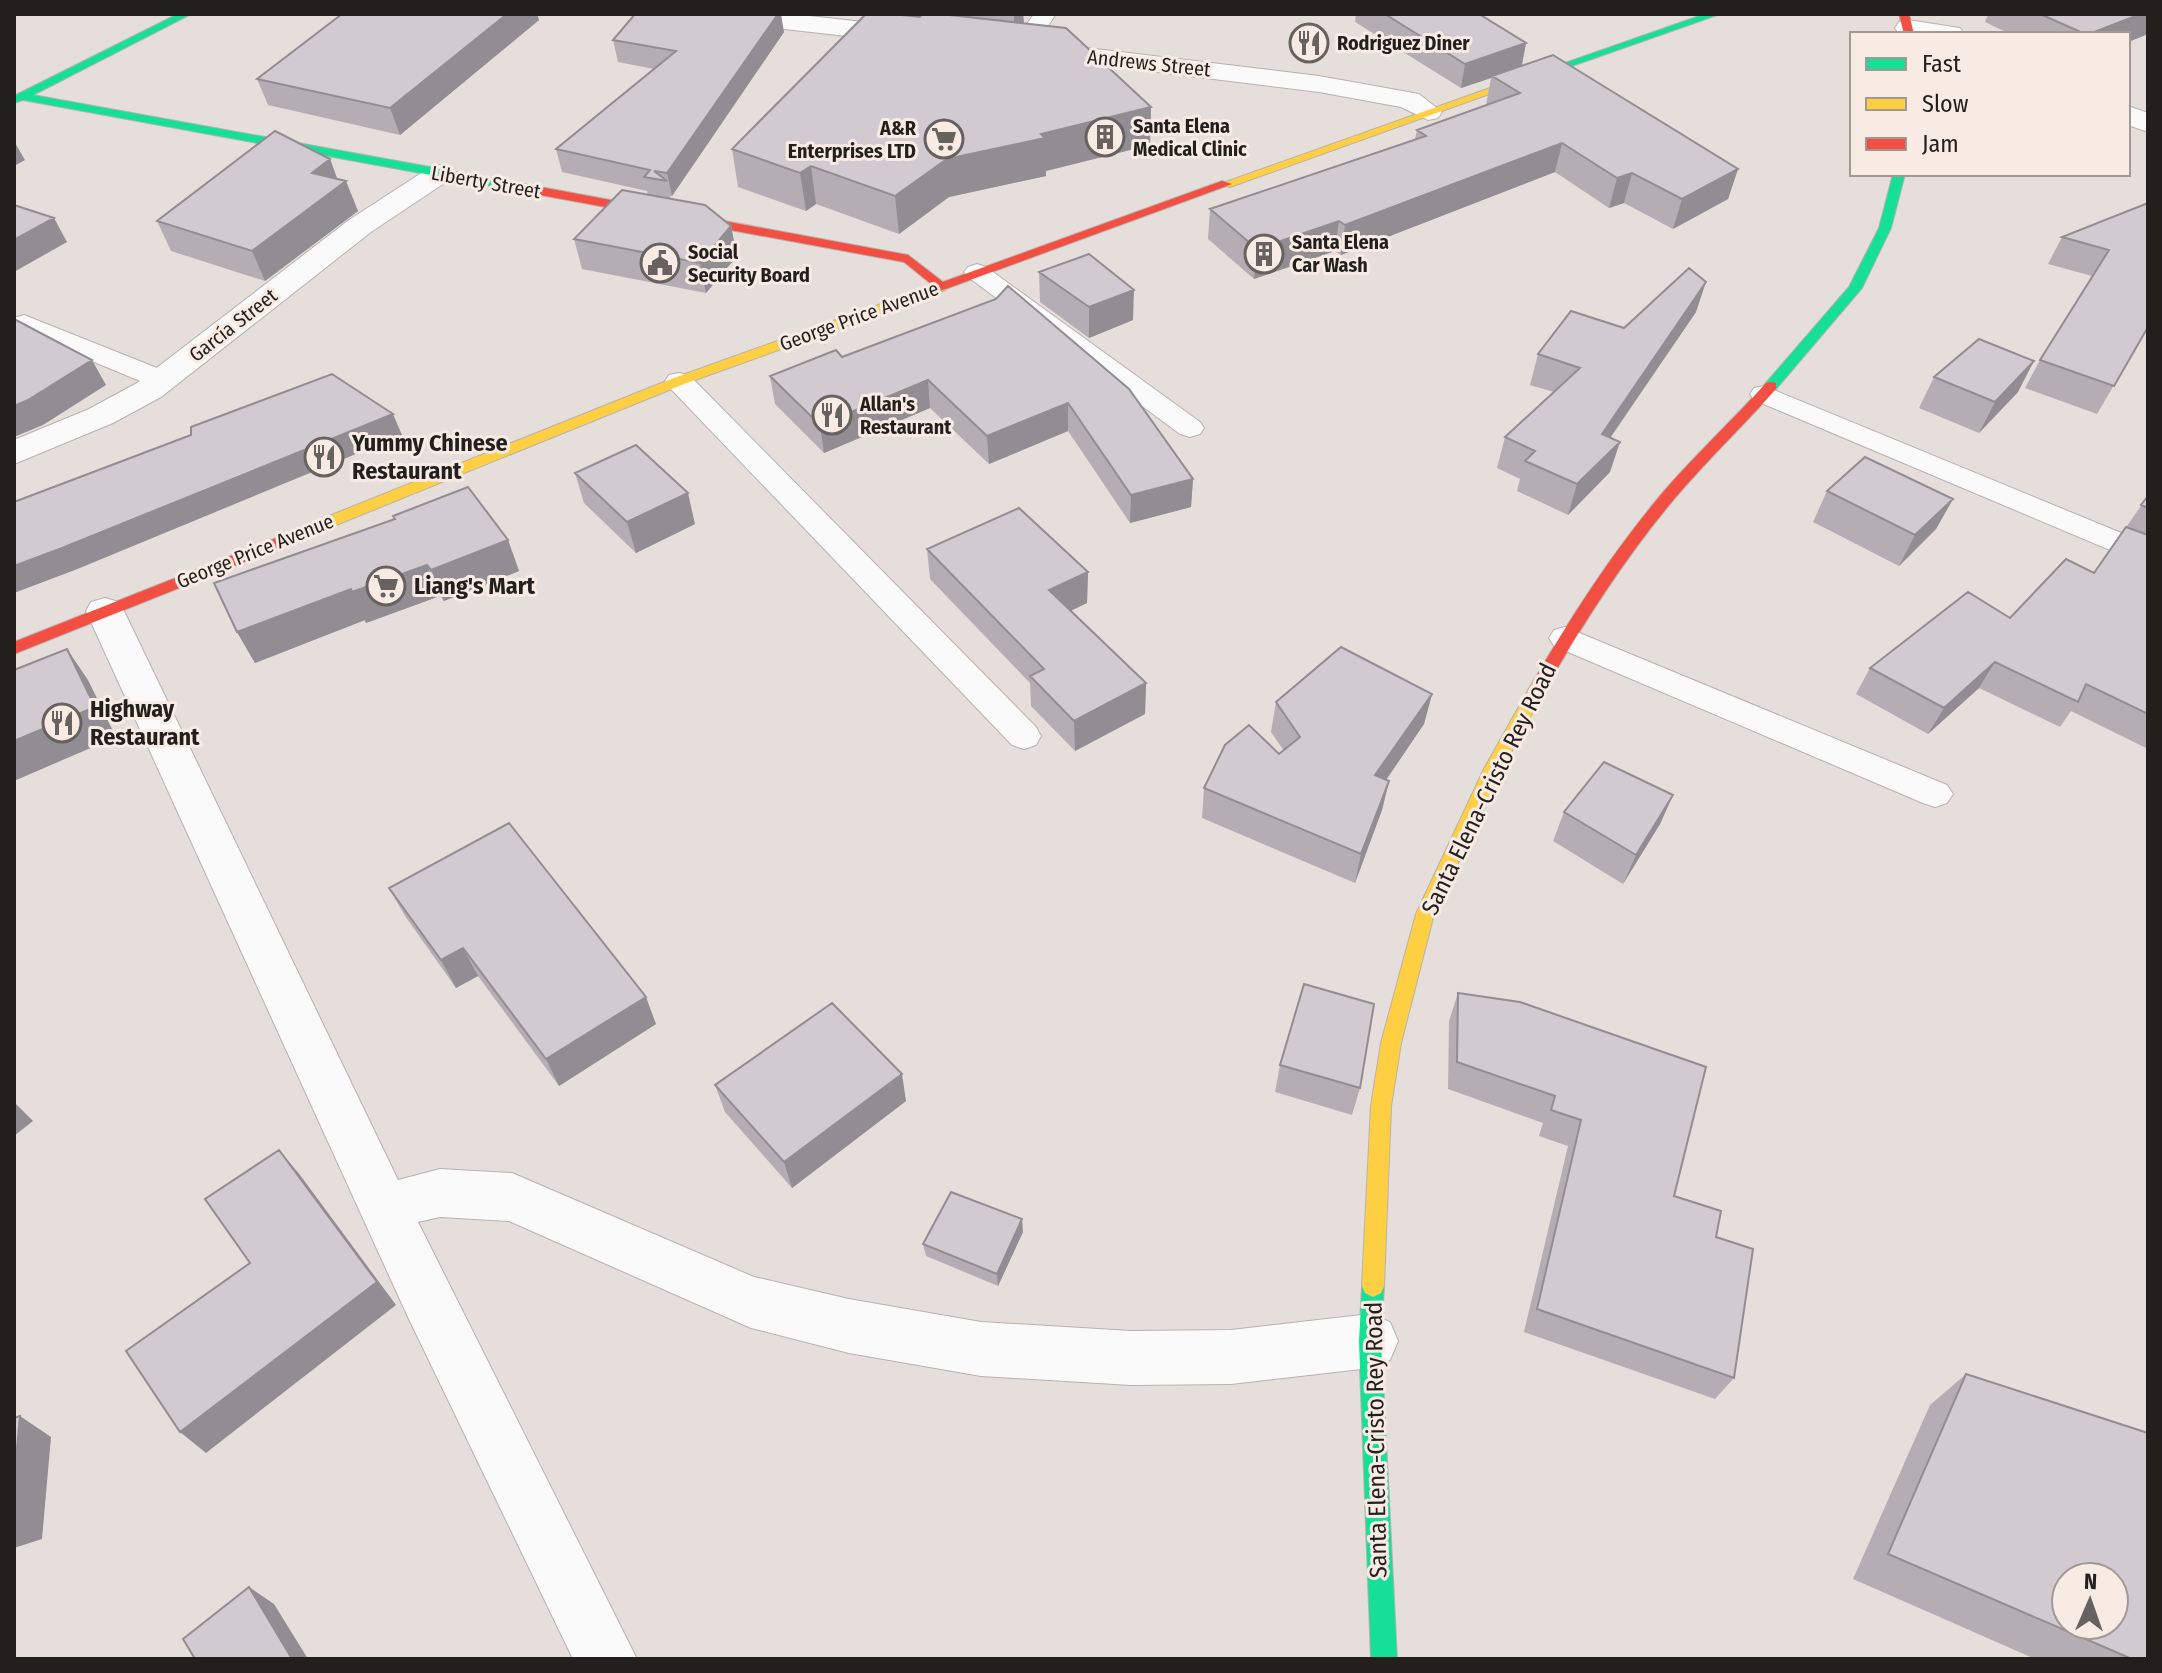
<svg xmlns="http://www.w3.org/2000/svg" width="2162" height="1673" viewBox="0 0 2162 1673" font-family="'Fira Sans Condensed',sans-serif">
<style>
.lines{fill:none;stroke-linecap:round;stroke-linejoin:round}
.lane-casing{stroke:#b7b2b0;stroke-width:2}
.street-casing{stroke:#b7b2b0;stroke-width:2}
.fast-casing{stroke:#b7b2b0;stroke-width:2}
.slow-casing{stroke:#b7b2b0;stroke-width:2}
.jam-casing{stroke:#b7b2b0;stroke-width:2}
.lane{fill:#fbfafa;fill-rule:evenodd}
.street{fill:#fbfafa;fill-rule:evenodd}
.fast{fill:#16e098;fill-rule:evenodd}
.slow{fill:#ffcf43;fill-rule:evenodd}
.jam{fill:#f24e42;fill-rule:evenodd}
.wall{fill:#b4aeb4}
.shaded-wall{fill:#928d92}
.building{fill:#d1cad1;stroke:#928d92;stroke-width:2;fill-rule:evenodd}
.labels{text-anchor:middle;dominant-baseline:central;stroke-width:6;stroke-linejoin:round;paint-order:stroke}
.far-poi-label{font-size:20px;font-weight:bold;fill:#231f1d;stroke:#f7ebe4;text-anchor:start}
.far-street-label{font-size:20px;fill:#231f1d;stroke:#f7ebe4}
.poi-label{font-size:24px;font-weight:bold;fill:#231f1d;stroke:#f7ebe4;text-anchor:start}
.street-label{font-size:24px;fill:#231f1d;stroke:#f7ebe4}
</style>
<rect width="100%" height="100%" fill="#e5dedb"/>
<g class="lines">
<g class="lane-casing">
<path id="lane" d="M1034,14H1056L1029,53H1013L1010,48Z
M977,264L986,267L1200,422L1204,428L1200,434L1190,437L1180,434L968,277L964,272L968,267Z
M24,315L172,374L176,380L172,386L162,388L152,386L15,329L14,318Z
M679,373L689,375L1036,727L1041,736L1036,745L1024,749L1012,745L669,387L665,381L669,375Z
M1764,386L2148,544V566L1754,400L1750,394L1754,388Z
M1565,627L1947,785L1953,794L1947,803L1935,807L1923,803L1554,646L1549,638L1554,630Z"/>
</g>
<g class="street-casing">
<path id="street" d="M709,14H791L909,27L918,29L922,35L918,41L909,43L722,22L713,19Z
M1908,20L1960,28L1964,34H1899L1895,28L1899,22Z
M1037,42L1319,76L1419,94L1442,112L1438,118L1428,120L1401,107L1319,92L1028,56L1024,50L1028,44Z
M2128,106L2148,113V132L2128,125Z
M439,165L449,168L454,174L449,180L371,232L161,397L113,423L14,464V440L89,409L137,383L349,220L429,168Z
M105,598L119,602L124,611L398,1180L440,1169L512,1173L754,1277L849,1299L981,1322L1131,1331L1231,1330L1370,1314L1390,1322L1398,1341L1390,1360L1370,1368L1231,1384L1131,1385L981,1376L849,1353L751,1328L509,1221L440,1217L418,1222L637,1659H573L407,1315L86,611L91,602Z"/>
</g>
<g class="fast-casing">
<path id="fast" d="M178,14H191L33,95L524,184L530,188L524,192L23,100L14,103V96Z
M1705,14H1720L1515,86L1505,84Z
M1893,174H1905L1891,228L1862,288L1776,389H1766V383L1849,287L1879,228Z
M1373,1275L1381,1279L1384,1286L1381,1341L1397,1659H1371L1359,1341L1362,1286L1365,1279Z"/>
</g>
<g class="slow-casing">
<path id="slow" d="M1507,82L1517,84L1230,187L1220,184Z
M940,283L947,287L945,290L684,384L299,540L294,541L286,536L289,532L674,378Z
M1541,676L1549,682L1502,769L1434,914L1401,1043L1391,1106L1384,1286L1381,1293L1373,1297L1365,1293L1362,1286L1371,1106L1381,1043L1416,914L1484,769L1535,678Z"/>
</g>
<g class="jam-casing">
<path id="jam" d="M1899,14H1909L1914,34H1904Z
M1222,181L1232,184L940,291L904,262L524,192L518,188L524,184L908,255L943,282Z
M1771,382L1776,383V389C1743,426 1707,460 1675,498C1626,556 1585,620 1547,686H1535L1533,682C1572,615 1614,550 1665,490C1697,453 1733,420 1766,383Z
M294,531L299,532V540L14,654V642Z"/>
</g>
<use href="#lane" class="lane"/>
<use href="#street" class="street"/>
<use href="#fast" class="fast"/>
<use href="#slow" class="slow"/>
<use href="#jam" class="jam"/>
</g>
<path class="wall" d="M342,14H537L539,20L400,135L268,105L257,79Z
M922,14H1023L1024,23L1151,107L1150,145L1046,171V176L949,197L899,234L816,204L806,211L738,187L732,149L920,17Z
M1356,14H1479L1526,43L1522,66L1738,169L1728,199L1673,229L1624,203L1609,208L1555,172L1341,255L1335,251L1254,279L1208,239L1210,209L1415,139L1417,130L1486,105L1491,78L1461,88L1355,22Z
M1988,14H2148V34L2128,42V34H2010L1985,22Z
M784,32L672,196H670L671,199L731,226L737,256L706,293L582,269L574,239L648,195L647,191L562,172L556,149L654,69L618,62L613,40Z
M330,159L337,179L358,211L265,281L171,251L157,221Z
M2148,203V327L2097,414L2025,388L2040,360L2092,276L2048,264L2062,237Z
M1039,272L1133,320L1089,338L1040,302Z
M996,299L1193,479L1191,507L1130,523L1068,431L989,464L930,408L824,453L775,404L770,376L842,357Z
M1696,312L1611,437L1610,472L1568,515L1517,491L1520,479L1497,468L1505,437L1554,392L1530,385L1538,354L1624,328Z
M1934,377L2018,392L1979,433L1919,408Z
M575,473L695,524L636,553L584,503Z
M1827,491L1953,499L1936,529L1899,566L1813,522Z
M2148,496V749L2071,711L2060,727L1979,688L1928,734L1856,694L1870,668L2010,618L2094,573Z
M508,540L519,571L444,601L440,596L366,623L365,620L255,663L237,632L214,583Z
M927,549L1088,572L1087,603L1070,611L1146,683L1145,714L1075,751L1031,706L1030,683L930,579Z
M1432,694L1424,724L1386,780L1389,781L1382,810L1355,883L1202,818L1204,788L1279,754L1284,751L1271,732L1276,702Z
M1673,795L1660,824L1623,884L1553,841L1564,812Z
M389,888L656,1024L559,1086L478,976L456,988L405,916Z
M1458,993L1716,1237L1734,1378L1715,1399L1524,1332L1568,1146L1539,1136L1543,1123L1448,1089L1449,1021Z
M1280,1065L1360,1088L1352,1115L1275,1092Z
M715,1085L906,1101L792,1188L725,1112Z
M1023,1232L998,1286L926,1256L923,1244Z
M1966,1374L2148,1659H2035L1853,1579L1930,1405Z"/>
<path class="shaded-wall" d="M507,14H537L539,20L400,135L390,108Z
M778,14H781L784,32L672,196L667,173Z
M1014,14H1023L1024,23L1014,37Z
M2141,14H2148V34L2128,42V34H2089Z
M1526,43L1521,68L1492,76L1491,78L1461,88L1465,64Z
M1151,107L1150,145L1046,171V176L949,197L899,234L895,196L947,159L1041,134Z
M14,141L25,160L14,166Z
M1562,143L1555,172L1341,255L1345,225Z
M330,159L340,186L346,181L358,211L265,281L252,251L312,173Z
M811,166L816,204L806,211L800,173Z
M1738,169L1728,199L1673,229L1682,199Z
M1632,173L1624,203L1609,208L1617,178Z
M54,218L67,242L14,272V240Z
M1339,221L1335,251L1254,279L1257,249Z
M731,226L737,256L706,293L700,263Z
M1706,282L1696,312L1592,464L1602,434Z
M1134,290L1133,320L1089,338V307Z
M92,360L106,385L43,425L14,437V406Z
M2034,361L2018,392L1979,433L1995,402Z
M928,380L930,408L824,453L820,425Z
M1068,403V431L989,464L987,436Z
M393,414L402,435L75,570L14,593V566Z
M1620,442L1610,472L1568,515L1577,484Z
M1193,479L1191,507L1130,523L1131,495Z
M688,493L695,524L636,553L627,522Z
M1953,499L1936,529L1899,566L1915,535Z
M508,540L519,571L444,601L431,570Z
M427,565L440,596L366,623L352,592Z
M1088,572L1087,603L1049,621V590Z
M351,589L365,620L255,663L237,632Z
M67,649L88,680L116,737L14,781V741Z
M1995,662L1979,688L1928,734L1944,708Z
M1146,683L1145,714L1075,751L1074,721Z
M1432,694L1424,724L1369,805L1375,775Z
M1389,781L1382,810L1355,883L1361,854Z
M1673,795L1660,824L1623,884L1636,855Z
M463,948L478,976L456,988L441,960Z
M646,997L656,1024L559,1086L546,1059Z
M902,1074L906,1101L792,1188L784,1162Z
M14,1102L33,1121L14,1136Z
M279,1150L300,1175L396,1305L206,1453L180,1432L377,1282Z
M1022,1219L1023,1232L998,1286L997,1274Z
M20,1416L51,1437L42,1539L14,1548V1481Z
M249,1587L274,1604L308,1659H292Z"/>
<path class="building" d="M342,14H507L390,108L257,79Z
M635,14H778L667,173L654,171L667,181L644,177L650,170L556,149L676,51L613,40Z
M866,14H892L920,17L922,14H941L1066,28L1151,107L1041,134L1045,138L947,159L895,196L811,166L800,173L732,149Z
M1385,14H1479L1526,43L1465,64Z
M2040,14H2141L2089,34H2085Z
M1553,55L1738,169L1682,199L1632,173L1617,178L1562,143L1345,225L1339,221L1257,249L1210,209L1426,136L1417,130L1520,93L1492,76Z
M275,131L330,159L312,173L346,181L252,251L157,221Z
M622,190L705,205L731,226L700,263L574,239Z
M2148,203V327L2114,386L2040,360L2109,250L2062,237Z
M14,205L54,218L14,240Z
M1089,254L1134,290L1089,307L1039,272Z
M1689,268L1706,282L1602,434L1620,442L1577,484L1525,461L1535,451L1505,437L1580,368L1538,354L1571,311L1624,328Z
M1008,286L1129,389L1193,479L1131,495L1068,403L987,436L928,380L820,425L770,376L836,350L842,357L996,299Z
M14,319L92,360L28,400L14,406Z
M1979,339L2034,361L1995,402L1934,377Z
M332,374L393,414L62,548L14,566V502L191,435V427Z
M636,445L688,493L627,522L575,473Z
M1865,457L1953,499L1915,535L1827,491Z
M468,487L508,540L431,570L427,565L352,592L351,589L237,632L214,583L395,519L393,516Z
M2148,496V508L2141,505Z
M1019,508L1088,572L1049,590L1146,683L1074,721L1030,676L1044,669L927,549Z
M2126,527L2148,535V714L2086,684L2078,702L1995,662L1944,708L1870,668L1968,592L2010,618L2066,559L2094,573Z
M1341,647L1432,694L1375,775L1389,781L1361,854L1204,788L1225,745L1249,725L1279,754L1300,737L1276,702Z
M67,649L95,707L14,741V670Z
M1604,762L1673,795L1636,855L1564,812Z
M509,823L646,997L546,1059L463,948L441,960L389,888Z
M1304,984L1374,1004L1360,1088L1280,1065Z
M1458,993L1520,1002L1706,1067L1674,1196L1721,1211L1716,1237L1753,1249L1734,1378L1537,1309L1581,1120L1551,1110L1555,1096L1457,1062Z
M832,1003L902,1074L784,1162L715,1085Z
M279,1150L377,1282L180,1432L126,1351L250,1263L205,1199Z
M951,1192L1022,1219L997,1274L923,1244Z
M1966,1374L2148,1433V1659H2132L1888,1554ZM2066,1577H2114V1625H2066Z
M20,1416L14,1481V1418Z
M249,1587L292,1659H195L183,1639Z"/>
<defs>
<g id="restaurant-ring" transform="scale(2)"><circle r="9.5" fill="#f7ebe4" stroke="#676260" stroke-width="1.5"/><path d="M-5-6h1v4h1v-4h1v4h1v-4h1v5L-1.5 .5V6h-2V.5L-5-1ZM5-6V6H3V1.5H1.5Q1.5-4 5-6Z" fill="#676260"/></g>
<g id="building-ring" transform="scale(2)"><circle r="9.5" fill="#f7ebe4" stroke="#676260" stroke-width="1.5"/><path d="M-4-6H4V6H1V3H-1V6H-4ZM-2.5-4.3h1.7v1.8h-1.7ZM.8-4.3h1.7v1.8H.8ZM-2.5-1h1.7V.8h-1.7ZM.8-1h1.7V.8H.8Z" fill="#676260"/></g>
<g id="supermarket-ring" transform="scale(2)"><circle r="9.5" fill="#f7ebe4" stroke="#676260" stroke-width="1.5"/><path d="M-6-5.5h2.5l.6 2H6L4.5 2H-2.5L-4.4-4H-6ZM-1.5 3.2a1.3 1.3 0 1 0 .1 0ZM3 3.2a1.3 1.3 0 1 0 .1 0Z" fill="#676260"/></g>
<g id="civic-ring" transform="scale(2)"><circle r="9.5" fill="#f7ebe4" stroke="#676260" stroke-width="1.5"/><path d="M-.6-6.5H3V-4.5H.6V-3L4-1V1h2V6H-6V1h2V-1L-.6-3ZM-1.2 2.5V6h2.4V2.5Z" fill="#676260"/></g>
</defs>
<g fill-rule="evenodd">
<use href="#restaurant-ring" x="1309" y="43"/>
<use href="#building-ring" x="1105" y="137"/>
<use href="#supermarket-ring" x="944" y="139"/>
<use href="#building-ring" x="1264" y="254"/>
<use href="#civic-ring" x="660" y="263"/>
<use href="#restaurant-ring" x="832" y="415"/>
<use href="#restaurant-ring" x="324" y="457"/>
<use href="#supermarket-ring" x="386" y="586"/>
<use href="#restaurant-ring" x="62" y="723"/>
</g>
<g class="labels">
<g class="far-poi-label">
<text x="1337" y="43">Rodriguez Diner</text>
<text x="1133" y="126">Santa Elena<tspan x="1133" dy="23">Medical Clinic</tspan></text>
<text x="916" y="128" text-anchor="end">A&amp;R<tspan x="916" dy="23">Enterprises LTD</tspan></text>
<text x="1292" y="242">Santa Elena<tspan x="1292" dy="23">Car Wash</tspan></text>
<text x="688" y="252">Social<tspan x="688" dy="23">Security Board</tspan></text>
<text x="860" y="404">Allan's<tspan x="860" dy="23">Restaurant</tspan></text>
</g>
<g class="far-street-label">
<text transform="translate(1149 63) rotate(6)">Andrews Street</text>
<text transform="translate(486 182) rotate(10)">Liberty Street</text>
<text transform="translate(859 316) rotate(-20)">George Price Avenue</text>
<text transform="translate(233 325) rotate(-38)">García Street</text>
<text transform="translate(255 551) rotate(-22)">George Price Avenue</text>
</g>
<g class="poi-label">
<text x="352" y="443">Yummy Chinese<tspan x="352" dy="28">Restaurant</tspan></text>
<text x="414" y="586">Liang's Mart</text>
<text x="90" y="709">Highway<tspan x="90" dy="28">Restaurant</tspan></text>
</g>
<g class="street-label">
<text transform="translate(1489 789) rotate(-64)">Santa Elena-Cristo Rey Road</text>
<text transform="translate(1376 1440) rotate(-91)">Santa Elena-Cristo Rey Road</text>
</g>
</g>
<rect width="2162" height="1673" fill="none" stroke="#231f1d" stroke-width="32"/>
<rect x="1850" y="32" width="280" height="144" fill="#f7ebe4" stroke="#a29994" stroke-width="2"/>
<rect x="1866" y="58" width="40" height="12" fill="#16e098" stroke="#a29994" stroke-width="2"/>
<text x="1922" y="72" font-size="24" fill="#231f1d">Fast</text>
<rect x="1866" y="98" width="40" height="12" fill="#ffcf43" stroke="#a29994" stroke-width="2"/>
<text x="1922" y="112" font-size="24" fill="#231f1d">Slow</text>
<rect x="1866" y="138" width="40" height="12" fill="#f24e42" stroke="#a29994" stroke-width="2"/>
<text x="1922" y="152" font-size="24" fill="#231f1d">Jam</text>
<g transform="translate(2090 1601) rotate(2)"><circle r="38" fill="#f7ebe4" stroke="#a29994" stroke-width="2"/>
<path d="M0-6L14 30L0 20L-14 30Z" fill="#676260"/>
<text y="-12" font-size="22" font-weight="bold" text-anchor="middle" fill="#231f1d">N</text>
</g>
</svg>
